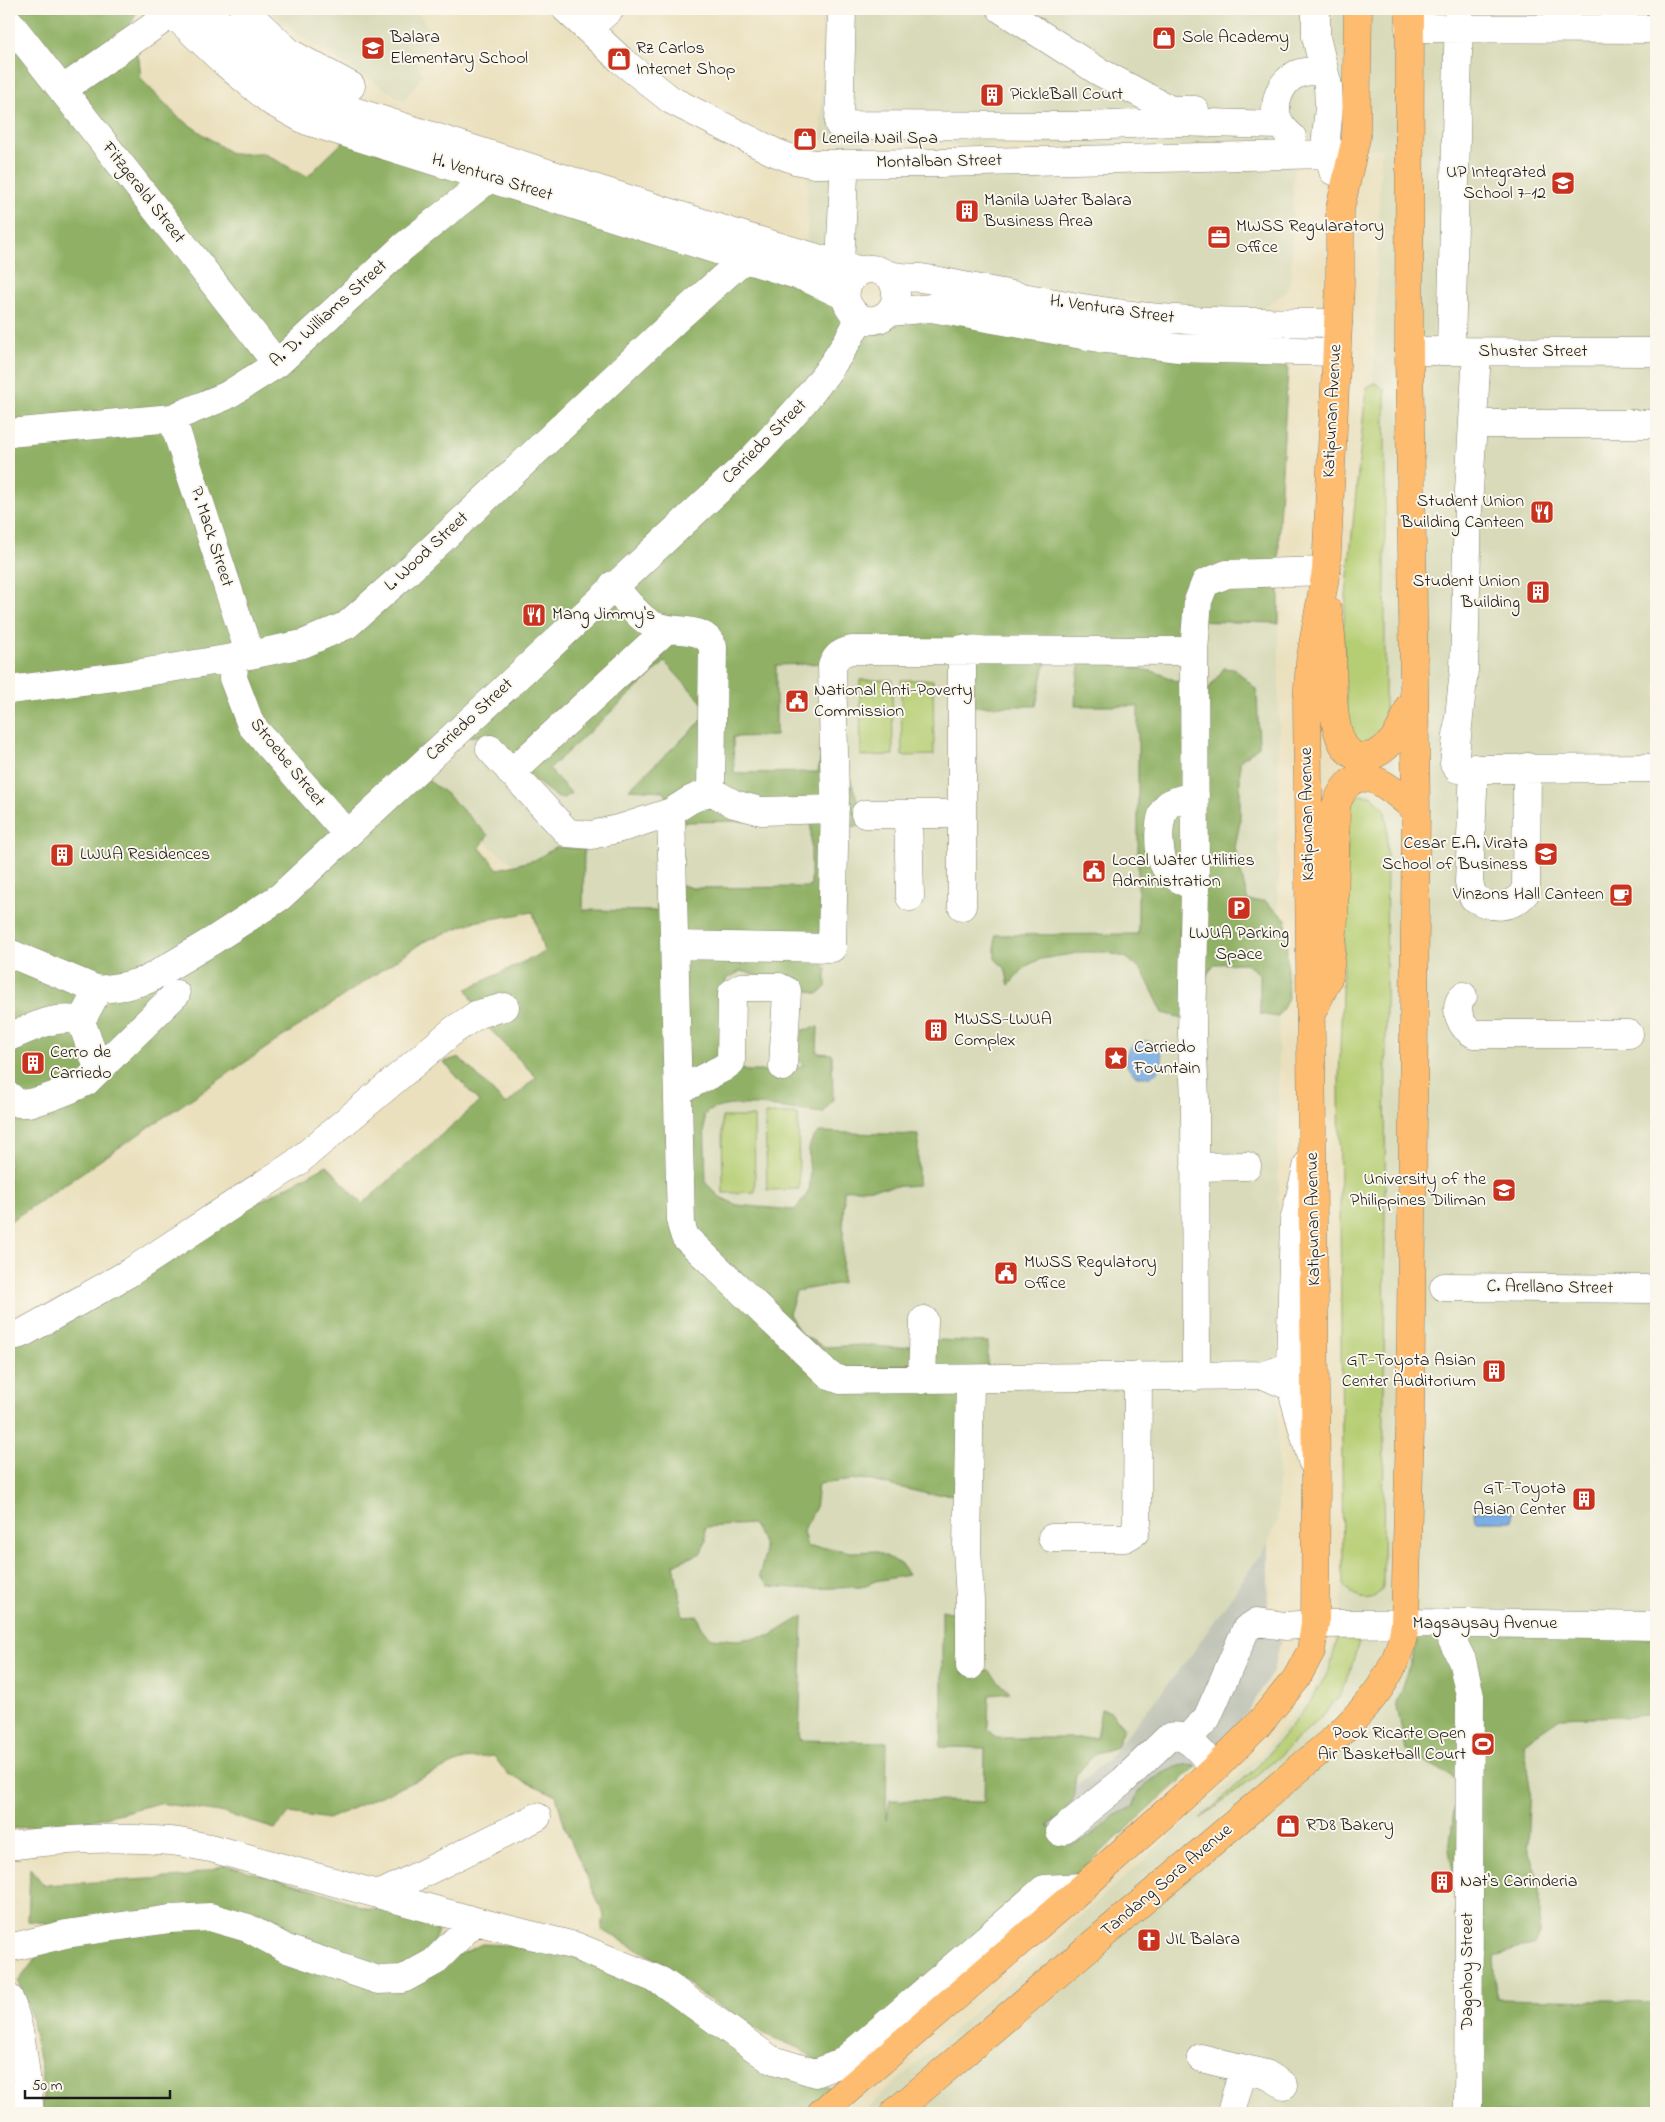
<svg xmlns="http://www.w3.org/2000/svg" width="1665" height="2122" viewBox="0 0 1665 2122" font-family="'Indie Flower',sans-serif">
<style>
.built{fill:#d8dab9}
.industrial{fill:#c2c6b9}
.green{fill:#b6ce73;stroke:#697548}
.forest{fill:#90b165;stroke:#566640;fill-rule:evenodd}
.water{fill:#77ace5;stroke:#4a6480}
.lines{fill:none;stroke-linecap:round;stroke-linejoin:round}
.minor-casing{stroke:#837e6c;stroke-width:29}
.major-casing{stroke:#837e6c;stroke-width:29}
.minor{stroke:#fff;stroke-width:28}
.major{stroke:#febc70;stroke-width:28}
.labels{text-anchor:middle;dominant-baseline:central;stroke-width:4;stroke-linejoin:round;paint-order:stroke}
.poi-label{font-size:18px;fill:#1c1c1c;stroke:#fbf7ec;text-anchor:start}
.street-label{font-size:18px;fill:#1c1c1c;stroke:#fbf7ec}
</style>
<rect width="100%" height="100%" fill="#fbf7ec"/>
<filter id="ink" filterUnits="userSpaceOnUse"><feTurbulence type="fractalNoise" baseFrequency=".02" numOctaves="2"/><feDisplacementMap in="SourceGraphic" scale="10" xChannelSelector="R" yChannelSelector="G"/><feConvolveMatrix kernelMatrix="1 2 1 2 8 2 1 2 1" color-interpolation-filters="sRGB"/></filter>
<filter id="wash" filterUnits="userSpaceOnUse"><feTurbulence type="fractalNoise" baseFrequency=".0096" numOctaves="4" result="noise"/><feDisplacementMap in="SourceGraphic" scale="20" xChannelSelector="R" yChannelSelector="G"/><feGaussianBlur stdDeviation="1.12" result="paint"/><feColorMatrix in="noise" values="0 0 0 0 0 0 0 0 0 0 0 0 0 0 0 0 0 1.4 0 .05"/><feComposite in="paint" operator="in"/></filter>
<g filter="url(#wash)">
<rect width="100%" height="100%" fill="#eae0bd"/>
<path class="built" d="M268,9H414L437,37L415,59L423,75L404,101L299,35Z
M822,9H1656V2113H861L1260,1756L1313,1690L1341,1624L1360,757L1381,149L1316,147V150L825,143V140H821Z
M1294,161L1291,279L1285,293L1265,306L1241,308L1178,306L1126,299L941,273L807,243V168Z
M1279,522L1278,1519L1268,1543L1191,1655L1106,1760L1034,1820L886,1823V1742L660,1738L640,1252L622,946L417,791L643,570Z"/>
<path class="industrial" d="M1268,1543V1623H1282L1280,1644L1273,1671L1251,1707L1224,1740L1076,1873L1034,1820L1107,1760L1191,1655Z"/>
<path class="green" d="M1375,383L1385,390V719L1382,733L1376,744L1353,742L1347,726L1343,628L1366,388Z
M860,680H892L893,755L861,756Z
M901,680H933L934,755L902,756Z
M1359,795L1372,796L1384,808L1387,823L1383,1587C1372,1606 1355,1599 1343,1585L1339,1080L1348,819L1351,804Z
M765,1114H798L799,1189L767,1190Z
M722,1117H754L755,1192L723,1193Z
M1338,1636L1359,1641L1350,1672L1339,1696L1326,1712L1273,1762L1200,1819L1260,1764L1309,1704L1330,1669Z"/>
<path class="forest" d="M9,9H107L137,11L126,35L139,59L141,79L178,117L232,154L263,153L307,177L344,141L824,294L844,319L855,345L870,333L917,318L1281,356L1288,368L1279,522V623L1184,621L1183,640L1055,641L1044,668L1036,706H965L962,649L857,662L776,665V736L733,737L734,773L818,772L822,753L844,762L859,805L860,826L839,827L817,953L826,969V987L818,994L776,980L741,971L726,979L722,1056L746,1071H768L803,1066L795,1052L803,1030L818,1027L817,1053L832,1054L833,1099L823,1113C793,1111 726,1094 704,1115L706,1183L720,1197L737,1205L795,1210C799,1204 807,1196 809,1190C814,1172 800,1147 819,1132L918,1135V1185L844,1190L842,1283L796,1291L789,1314L801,1335L825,1347L862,1345L897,1348L940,1340L988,1342L987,1391L978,1399L975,1495L928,1494L863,1479L818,1484L815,1509L803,1531L807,1547L829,1548L851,1552L876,1551L901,1564L908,1575L875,1581L861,1587L806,1589L769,1586L759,1576C767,1551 767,1546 752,1524L705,1527L706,1540L701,1553L674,1564L683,1617L698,1616L701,1628L712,1638L736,1640L770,1636L803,1616L799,1740L887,1742L886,1820L890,1800L984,1802L985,1748L940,1747L942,1735V1610L955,1613L963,1654V1674L988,1670L1010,1693L989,1695L988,1728L996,1738H1096L1101,1709L1111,1712L1124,1728L1117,1747L1096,1753L1076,1775L1073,1799L1065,1812L1048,1826L1071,1845L1090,1837L1114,1816L1134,1806C1135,1801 1136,1794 1139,1791C1149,1779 1183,1759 1197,1766L855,2073L813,2059L799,2048L764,2034L697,1992L667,1965L602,1930L604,1915L565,1828L556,1795L507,1774L494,1756L465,1759L328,1819L290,1813L275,1829L220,1812L159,1803L98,1819L9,1829V1319H20L247,1208L327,1165L362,1204L479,1102L444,1062L459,1057L506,1105L536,1077L484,1023L467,989L544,952L533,912L473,922L423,942L9,1222ZM665,662L711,712L629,789L663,791L684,822L811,820V887L692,888L682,885L658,889L657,911L583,910L584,849L556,847L535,860L498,869L480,848L488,835L448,795L421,775L411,759L421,746L442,758L460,737L494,735L510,751L518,756L524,772L558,798H565L571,793L549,769Z
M1103,662L1156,672L1183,684L1207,691L1224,668L1235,669L1257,690L1259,746L1240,761V822L1235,848L1248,901H1265L1286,919L1288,999L1278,1017L1260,1014V974L1245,963L1214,964L1202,982L1207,999L1186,1019L1163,1013L1143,972L1127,958L1106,952H1084L1041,959L1026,966L1009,985L1005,968L995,959V935L1138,934V706H1075L1076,684L1080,663Z
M1421,1632L1656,1638V1715L1560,1718L1523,1743L1530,1788L1527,1846L1540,1884V1933L1535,1944L1494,1956L1497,1999L1656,2002V2113H1475L1476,1996L1449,1850L1458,1780L1406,1750L1396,1703Z
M225,1865L317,1890L369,1909L400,1910L444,1921L428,1952L459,1955L482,1944L508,1945L568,1955L621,1972L752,2056L770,2075L811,2079L834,2090L813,2113H40L44,2091L42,2075L30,2010L18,1982L39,1954L47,1949V1923L28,1921L30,1868L44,1885L184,1877Z"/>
<path class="water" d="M1126 1059a18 18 0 1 1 36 0a18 18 0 1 1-36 0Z
M1474,1511H1512V1521H1475Z"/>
</g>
<g filter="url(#ink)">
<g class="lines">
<g class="minor-casing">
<path id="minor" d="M168,9L224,62L272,102L307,121L809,279L845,296
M204,9L278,75L306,93L332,104L753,239L861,271
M243,9L290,53L351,86
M566,9L621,60L671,100L774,152L795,160L814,164L940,163L1330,154
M842,9L839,125L1088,126L1176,122L1280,125
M1001,9L1098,71L1171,110H1195
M1316,9V37L1328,86L1329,107L1326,138L1333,171
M9,22L277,364
M589,28L610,9
M1409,28L1656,29
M62,90L178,9
M1292,137C1288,133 1284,130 1281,125C1269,108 1280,79 1300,73C1307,71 1316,71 1323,70
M840,265L844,175
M889,275C913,308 869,338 850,308C839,293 850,271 869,269C878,268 882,273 890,275C899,278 910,277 920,278C936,280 953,284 969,287C1037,299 1105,315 1175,319C1229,323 1283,322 1338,323
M890,312L931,308L1099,338L1178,348L1336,352
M1409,351L1656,352
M1451,351L1459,9
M1477,352L1468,508L1464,670L1454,764L1458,769L1656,768
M172,418L250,655
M1473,424H1656
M9,433L172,418L226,396L277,364L403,247L491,177L496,164
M613,585C625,599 636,615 651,624C671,635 703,623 713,647L711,791
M1194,651L1195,888L1192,1033L1195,1100L1196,1377
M235,657L233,678L251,725L347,834
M9,690L122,676L250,655L303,644L347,625L404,575L680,316L745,258L753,239
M490,749L568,833L592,835L625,827L671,812L690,800L711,791L734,804L761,811L835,809
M1474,768L1469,882L1473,897C1491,909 1511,910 1526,892L1527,767
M511,773L667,629
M1195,795C1187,798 1175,800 1169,804C1156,813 1157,856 1166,868C1172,877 1186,882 1195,888
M671,812L681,1224L685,1237L830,1376L841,1380L1264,1375L1290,1367L1294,1221L1308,1164
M865,814H962
M908,814L910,897
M962,906V649
M675,945L832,948L835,797L832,666C836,656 841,652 852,650L1194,651L1198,601L1205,583L1227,574L1326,571
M9,953L98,990L125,986L147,980L212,941L280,897L753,458C795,413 832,374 860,318
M1463,996C1452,1008 1461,1028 1474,1034H1629
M81,1021L98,1068
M9,1037C32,1028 55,1014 81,1021L98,990
M678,1091L723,1068L731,1062L732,993L741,987H779L787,991L783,1067
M9,1096C12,1098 15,1102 18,1103C34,1106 72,1089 86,1082L176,994
M1195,1167L1247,1166
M1444,1287L1656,1289
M9,1337L21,1334L129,1273L296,1163L454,1030L478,1014L505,1007
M1264,1375L1291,1387L1312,1461
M922,1380L924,1320
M1052,1538H1125L1135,1532L1137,1523L1138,1376
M1444,1624L1462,1660L1470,1696L1468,2113
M970,1666V1600L967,1549L970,1380
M1188,1738L1207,1718L1246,1629L1257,1622L1285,1626L1315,1624L1466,1623L1656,1626
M1060,1832L1123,1781L1169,1737C1189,1732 1202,1755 1215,1768
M9,1846C61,1839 117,1836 170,1841C184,1842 198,1846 211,1848L475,1921L575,1946L661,1981L770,2059L815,2073L841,2063L1044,1889L1083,1887
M381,1894L537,1817
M9,1948L66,1934L170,1919L210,1917L248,1928L287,1949L378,1980L403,1979L434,1962L475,1921
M9,1998C23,2030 26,2078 30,2113
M1201,2058L1266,2074L1284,2085
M1231,2113L1243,2069"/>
</g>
<g class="major-casing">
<path id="major" d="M1328,611C1330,625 1332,640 1332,654C1334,678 1325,771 1373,755C1394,747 1403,725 1410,705
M1314,1008L1329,976L1334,918L1336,805C1355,753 1389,787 1416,810
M821,2113L1083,1887L1215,1768L1257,1726L1296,1679L1311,1651L1315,1624L1316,1476L1307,701L1310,662L1326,571L1340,284V209L1356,138L1358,9
M894,2113L1336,1737C1370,1704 1399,1672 1405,1624L1410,1428L1416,810L1409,351L1410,9"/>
</g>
<use href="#minor" class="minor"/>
<use href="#major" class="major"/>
</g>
</g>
<defs>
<g id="shop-square" transform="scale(1.25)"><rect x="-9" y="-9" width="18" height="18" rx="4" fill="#c8321e" stroke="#fbf7ec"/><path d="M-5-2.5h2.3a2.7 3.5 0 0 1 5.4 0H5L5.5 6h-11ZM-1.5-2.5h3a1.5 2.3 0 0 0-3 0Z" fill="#fff"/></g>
<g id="school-square" transform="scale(1.25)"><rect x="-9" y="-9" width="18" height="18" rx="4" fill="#c8321e" stroke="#fbf7ec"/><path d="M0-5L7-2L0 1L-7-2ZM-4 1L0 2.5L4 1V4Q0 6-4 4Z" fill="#fff"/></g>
<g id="building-square" transform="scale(1.25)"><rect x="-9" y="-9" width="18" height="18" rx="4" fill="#c8321e" stroke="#fbf7ec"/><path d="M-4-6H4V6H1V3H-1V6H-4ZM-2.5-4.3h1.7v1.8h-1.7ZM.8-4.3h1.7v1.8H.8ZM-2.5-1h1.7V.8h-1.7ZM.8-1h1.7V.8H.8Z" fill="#fff"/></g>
<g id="office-square" transform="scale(1.25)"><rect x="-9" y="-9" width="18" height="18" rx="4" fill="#c8321e" stroke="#fbf7ec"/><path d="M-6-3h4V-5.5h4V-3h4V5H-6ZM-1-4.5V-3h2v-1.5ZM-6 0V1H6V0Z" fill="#fff"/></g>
<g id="restaurant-square" transform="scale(1.25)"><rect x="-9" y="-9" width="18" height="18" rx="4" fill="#c8321e" stroke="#fbf7ec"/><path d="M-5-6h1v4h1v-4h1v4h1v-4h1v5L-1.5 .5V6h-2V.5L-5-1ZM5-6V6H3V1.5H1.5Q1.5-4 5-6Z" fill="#fff"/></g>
<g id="civic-square" transform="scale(1.25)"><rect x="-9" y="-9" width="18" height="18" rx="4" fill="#c8321e" stroke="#fbf7ec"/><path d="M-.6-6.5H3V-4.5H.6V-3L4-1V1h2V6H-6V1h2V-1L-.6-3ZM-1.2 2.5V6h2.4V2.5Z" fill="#fff"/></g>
<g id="cafe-square" transform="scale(1.25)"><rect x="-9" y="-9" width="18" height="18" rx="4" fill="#c8321e" stroke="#fbf7ec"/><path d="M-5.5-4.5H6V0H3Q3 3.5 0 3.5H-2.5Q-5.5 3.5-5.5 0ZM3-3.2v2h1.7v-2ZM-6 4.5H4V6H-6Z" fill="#fff"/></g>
<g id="parking-square" transform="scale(1.25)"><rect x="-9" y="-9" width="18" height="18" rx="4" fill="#c8321e" stroke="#fbf7ec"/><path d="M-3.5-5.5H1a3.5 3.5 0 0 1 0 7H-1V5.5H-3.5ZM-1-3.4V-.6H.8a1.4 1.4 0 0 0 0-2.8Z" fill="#fff"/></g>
<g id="sight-square" transform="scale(1.25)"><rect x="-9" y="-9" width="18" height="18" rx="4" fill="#c8321e" stroke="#fbf7ec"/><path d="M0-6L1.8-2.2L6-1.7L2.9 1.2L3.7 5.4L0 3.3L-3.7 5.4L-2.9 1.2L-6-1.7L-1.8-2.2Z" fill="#fff"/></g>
<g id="university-square" transform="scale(1.25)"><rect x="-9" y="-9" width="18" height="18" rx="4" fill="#c8321e" stroke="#fbf7ec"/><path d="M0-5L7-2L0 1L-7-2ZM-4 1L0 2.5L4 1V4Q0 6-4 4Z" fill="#fff"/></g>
<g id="stadium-square" transform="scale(1.25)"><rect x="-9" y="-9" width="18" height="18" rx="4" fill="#c8321e" stroke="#fbf7ec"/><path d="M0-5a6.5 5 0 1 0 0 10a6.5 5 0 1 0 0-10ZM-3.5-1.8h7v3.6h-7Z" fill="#fff"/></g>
<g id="church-square" transform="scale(1.25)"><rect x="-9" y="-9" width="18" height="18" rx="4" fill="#c8321e" stroke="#fbf7ec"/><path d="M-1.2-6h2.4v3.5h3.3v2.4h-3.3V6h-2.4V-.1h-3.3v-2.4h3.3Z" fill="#fff"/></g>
</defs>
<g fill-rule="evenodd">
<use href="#shop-square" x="1164" y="38"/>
<use href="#school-square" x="373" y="48"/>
<use href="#shop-square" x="619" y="59"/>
<use href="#building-square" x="992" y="95"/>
<use href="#shop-square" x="805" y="139"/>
<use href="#school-square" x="1563" y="183"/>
<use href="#building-square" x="967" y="211"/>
<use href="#office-square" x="1219" y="237"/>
<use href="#restaurant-square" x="1542" y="512"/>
<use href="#building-square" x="1538" y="592"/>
<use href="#restaurant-square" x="534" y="615"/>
<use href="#civic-square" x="797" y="701"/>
<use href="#school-square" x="1546" y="854"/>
<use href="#building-square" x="62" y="855"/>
<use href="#civic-square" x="1094" y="871"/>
<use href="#cafe-square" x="1621" y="895"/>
<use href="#parking-square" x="1239" y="908"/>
<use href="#building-square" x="936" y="1030"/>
<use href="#sight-square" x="1116" y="1058"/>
<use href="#building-square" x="33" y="1063"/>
<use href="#university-square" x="1504" y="1190"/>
<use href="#civic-square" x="1006" y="1273"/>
<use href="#building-square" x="1494" y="1371"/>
<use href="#building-square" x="1584" y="1499"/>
<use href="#stadium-square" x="1483" y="1744"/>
<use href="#shop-square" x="1288" y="1826"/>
<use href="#building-square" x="1442" y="1882"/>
<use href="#church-square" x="1149" y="1940"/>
</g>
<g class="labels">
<g class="poi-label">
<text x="390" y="38">Balara<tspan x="390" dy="21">Elementary School</tspan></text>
<text x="1182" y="38">Sole Academy</text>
<text x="636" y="49">Rz Carlos<tspan x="636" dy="21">Internet Shop</tspan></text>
<text x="1010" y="95">PickleBall Court</text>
<text x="822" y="139">Leneila Nail Spa</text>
<text x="1546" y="173" text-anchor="end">UP Integrated<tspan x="1546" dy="21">School 7-12</tspan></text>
<text x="984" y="201">Manila Water Balara<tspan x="984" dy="21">Business Area</tspan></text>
<text x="1236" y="227">MWSS Regularatory<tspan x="1236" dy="21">Office</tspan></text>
<text x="1524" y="502" text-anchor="end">Student Union<tspan x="1524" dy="21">Building Canteen</tspan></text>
<text x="1520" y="582" text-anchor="end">Student Union<tspan x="1520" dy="21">Building</tspan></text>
<text x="552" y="615">Mang Jimmy's</text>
<text x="814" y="691">National Anti-Poverty<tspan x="814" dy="21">Commission</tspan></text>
<text x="1528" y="844" text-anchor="end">Cesar E.A. Virata<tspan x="1528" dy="21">School of Business</tspan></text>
<text x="80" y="855">LWUA Residences</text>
<text x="1112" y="861">Local Water Utilities<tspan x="1112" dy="21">Administration</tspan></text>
<text x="1604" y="895" text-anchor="end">Vinzons Hall Canteen</text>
<text x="1239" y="934" text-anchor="middle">LWUA Parking<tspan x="1239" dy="21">Space</tspan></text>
<text x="954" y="1020">MWSS-LWUA<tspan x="954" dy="21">Complex</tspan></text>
<text x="1134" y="1048">Carriedo<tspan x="1134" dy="21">Fountain</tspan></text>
<text x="50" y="1053">Cerro de<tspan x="50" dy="21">Carriedo</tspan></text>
<text x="1486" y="1180" text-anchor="end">University of the<tspan x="1486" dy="21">Philippines Diliman</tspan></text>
<text x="1024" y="1263">MWSS Regulatory<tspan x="1024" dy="21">Office</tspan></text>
<text x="1476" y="1361" text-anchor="end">GT-Toyota Asian<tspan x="1476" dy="21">Center Auditorium</tspan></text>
<text x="1566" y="1489" text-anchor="end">GT-Toyota<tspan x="1566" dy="21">Asian Center</tspan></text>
<text x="1466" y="1734" text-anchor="end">Pook Ricarte Open<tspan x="1466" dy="21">Air Basketball Court</tspan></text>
<text x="1306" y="1826">RD8 Bakery</text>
<text x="1460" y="1882">Nat's Carinderia</text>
<text x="1166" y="1940">JIL Balara</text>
</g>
<g class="street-label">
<text transform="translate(939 162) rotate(-1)">Montalban Street</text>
<text transform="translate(492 178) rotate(17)">H. Ventura Street</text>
<text transform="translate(143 193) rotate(52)">Fitzgerald Street</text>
<text transform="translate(1112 310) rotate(8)">H. Ventura Street</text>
<text transform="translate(329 314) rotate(-42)">A. D. Williams Street</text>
<text x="1533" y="352">Shuster Street</text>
<text transform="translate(1333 411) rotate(-87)">Katipunan Avenue</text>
<text transform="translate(765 442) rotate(-45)">Carriedo Street</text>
<text transform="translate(211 537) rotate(72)">P. Mack Street</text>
<text transform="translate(427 552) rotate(-43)">L. Wood Street</text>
<text transform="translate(470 720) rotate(-43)">Carriedo Street</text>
<text transform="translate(287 763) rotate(51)">Stroebe Street</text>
<text transform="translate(1308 814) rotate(-91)">Katipunan Avenue</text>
<text transform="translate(1314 1219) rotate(-91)">Katipunan Avenue</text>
<text transform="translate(1550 1288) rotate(1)">C. Arellano Street</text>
<text x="1485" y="1624">Magsaysay Avenue</text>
<text transform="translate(1167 1881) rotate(-40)">Tandang Sora Avenue</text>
<text transform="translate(1468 1971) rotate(-90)">Dagohoy Street</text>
</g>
</g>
<rect width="1665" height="2122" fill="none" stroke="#fbf7ec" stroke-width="30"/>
<path d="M25 2090v8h145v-8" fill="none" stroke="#1c1c1c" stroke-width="2.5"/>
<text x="32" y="2090" font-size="15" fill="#1c1c1c" stroke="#fbf7ec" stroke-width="4" paint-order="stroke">50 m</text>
</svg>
